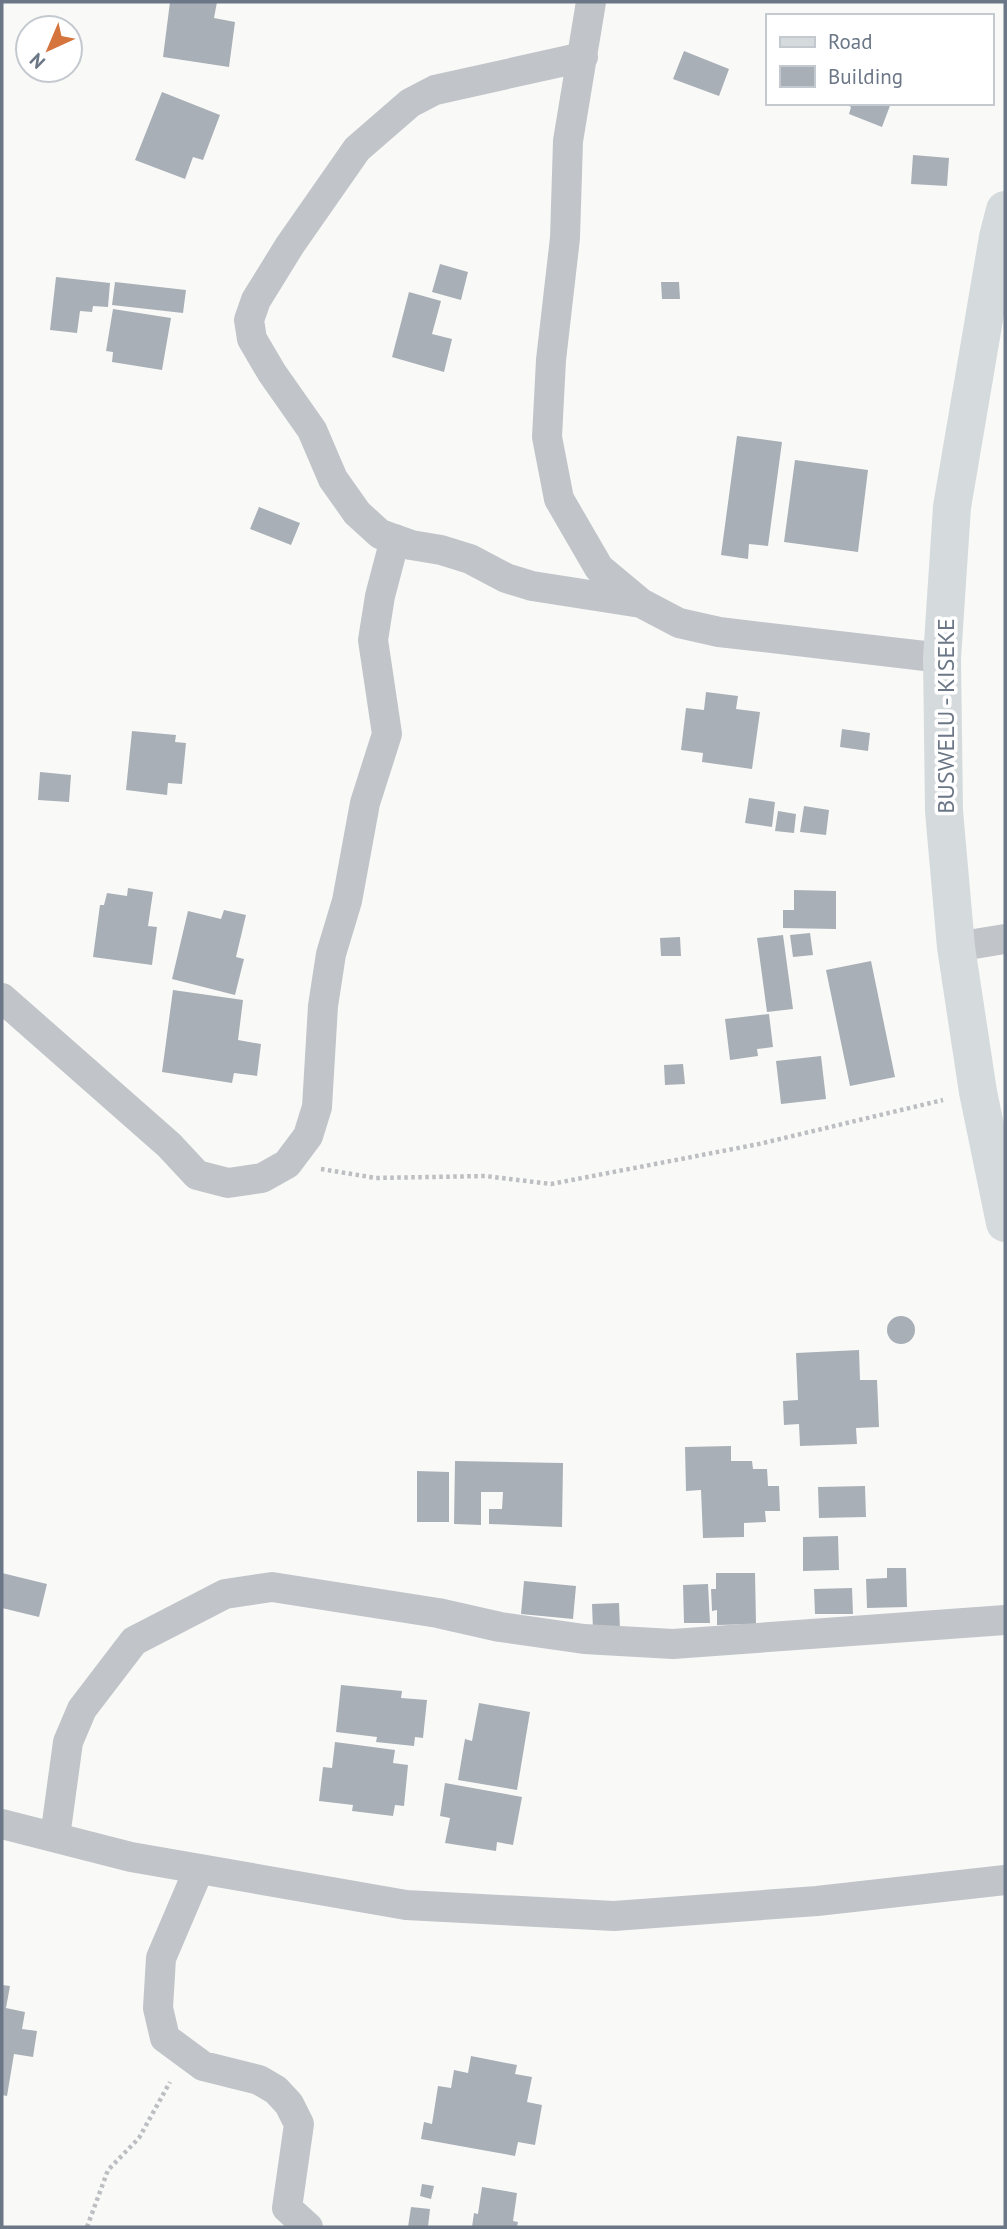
<svg xmlns="http://www.w3.org/2000/svg" width="1007" height="2229" viewBox="0 0 1007 2229" font-family="'PT Sans',sans-serif">
<style>
.building{fill:#a9afb6}
.lines{fill:none;stroke-linecap:round;stroke-linejoin:round}
.path{stroke:#bcbec1;stroke-width:4.5;stroke-dasharray:3.5 3.5;stroke-linecap:butt}
.minor{stroke:#c1c5c9;stroke-width:30}
.secondary{stroke:#d5dadd;stroke-width:38}
.labels{text-anchor:middle;dominant-baseline:central;stroke-width:7;stroke-linejoin:round;paint-order:stroke}
.street-label{font-size:24px;fill:#6b7786;stroke:#fff}
</style>
<rect width="100%" height="100%" fill="#f9faf8"/>
<path class="building" d="M170,2H217L214,18L235,22L229,67L163,57Z
M684,51L729,69L719,96L673,79Z
M162,92L220,115L203,160L193,157L185,179L135,160Z
M843,103H891L882,127L849,114L851,107Z
M913,155L949,158L947,186L911,184Z
M440,264L468,272L461,300L432,292Z
M56,277L110,283L108,307L93,306L92,312L80,311L77,333L50,330Z
M115,282L186,290L183,313L112,305Z
M661,282H679L680,299H662Z
M409,292L441,301L432,334L452,339L444,372L392,357Z
M113,309L171,318L162,370L112,362L113,352L106,351Z
M737,436L782,442L768,546L749,544L748,559L721,555Z
M795,460L868,470L858,552L784,542Z
M259,507L300,523L291,545L250,529Z
M706,692L738,696L736,709L760,712L752,769L702,762L703,753L681,750L686,708L704,710Z
M842,729L870,733L868,751L840,747Z
M132,731L176,735L175,742L186,743L182,784L168,783L167,795L126,790Z
M40,772L71,775L69,802L38,800Z
M749,798L775,802L772,827L745,823Z
M804,806L829,810L826,835L800,832Z
M778,811L796,814L794,833L775,831Z
M128,888L153,892L148,926L157,927L152,965L93,957L100,905H104L107,893L127,896Z
M794,890L836,891V929L783,928V910H794Z
M224,910L246,915L236,957L244,959L235,995L172,979L188,911L221,919Z
M810,933L813,955L793,957L790,935Z
M783,935L793,1009L767,1012L757,938Z
M680,937L681,956H661L660,938Z
M871,961L895,1077L850,1086L826,970Z
M173,990L243,1000L238,1040L261,1044L257,1076L234,1073L232,1083L162,1072Z
M769,1014L773,1047L757,1049L758,1056L730,1060L725,1019Z
M821,1056L826,1099L781,1104L776,1061Z
M683,1064L685,1084L665,1085L664,1065Z
M887 1330a14 14 0 1 1 28 0a14 14 0 1 1-28 0Z
M859,1350L860,1380H877L879,1427L856,1428L857,1444L800,1446L799,1424L784,1425L783,1401L798,1400L796,1353Z
M731,1446V1461H752L753,1469H767L768,1486H779L780,1511H765L766,1522L744,1523V1537L703,1538L701,1490L686,1491L685,1447Z
M455,1461L563,1463L562,1527L489,1524V1509H502L503,1492H481V1525L454,1524Z
M417,1471L449,1472V1522H417Z
M865,1486L866,1517L819,1518L818,1487Z
M838,1536L839,1570L803,1571V1537Z
M887,1568H906L907,1607L867,1608L866,1579L887,1578Z
M2,1573L47,1584L39,1617L2,1608Z
M716,1573H755L756,1624L717,1625V1610L712,1611L711,1589H716Z
M524,1581L576,1586L573,1619L521,1614Z
M708,1584L710,1623H684L683,1585Z
M852,1588L853,1614H815L814,1589Z
M619,1603L620,1630L593,1631L592,1604Z
M341,1685L402,1691L401,1698L427,1700L423,1738L415,1737L414,1746L376,1742L377,1737L336,1732Z
M479,1703L530,1712L517,1790L458,1780L465,1739L472,1741Z
M335,1742L395,1750L393,1763L408,1765L404,1806L395,1805L393,1816L352,1811L353,1805L319,1801L323,1767L332,1768Z
M445,1783L522,1797L513,1845L497,1842L496,1851L445,1843L450,1818L440,1816Z
M2,1985L10,1986L6,2008L25,2012L22,2029L37,2031L33,2057L14,2054L7,2096L2,2095Z
M471,2056L517,2065L515,2074L532,2077L527,2102L542,2105L535,2145L518,2142L515,2156L421,2139L424,2122L432,2124L438,2086L451,2088L454,2070L468,2073Z
M422,2184L434,2186L431,2199L420,2196Z
M482,2187L517,2193L513,2221L518,2222L517,2227H472L474,2213L478,2214Z
M411,2207L430,2209L428,2227H408Z"/>
<g class="lines">
<path class="path" d="M321,1169L376,1178L485,1176L551,1184L759,1144L943,1100
M87,2227L108,2170L139,2138L170,2082"/>
<path class="minor" d="M591,2L568,141L565,238L551,360L547,437L559,499L599,568L641,603L679,623L719,632L942,658
M583,57L435,90L410,103L357,149L290,245L256,300L249,320L252,339L272,373L312,430L333,479L357,513L380,534L411,545L441,550L470,559L506,578L532,586L641,603
M956,947L1005,939
M2,998L169,1145L197,1175L228,1183L262,1178L287,1164L308,1136L317,1107L323,1006L331,954L347,901L365,803L387,734L373,640L380,596L395,539
M2,1824L131,1857L406,1905L614,1916L817,1901L1005,1880
M55,1837L68,1742L82,1709L134,1641L225,1594L272,1587L438,1613L500,1627L584,1639L673,1644L1005,1620
M199,1869L161,1958L158,2008L165,2038L203,2066L259,2080L276,2090L289,2104L299,2124L287,2208L308,2227"/>
<path class="secondary" d="M1005,210L998,237L952,507L942,658L944,811L956,947L978,1092L1005,1223"/>
</g>
<g class="labels">
<g class="street-label">
<text transform="translate(945 716) rotate(-90)">BUSWELU - KISEKE</text>
</g>
</g>
<rect width="1007" height="2229" fill="none" stroke="#6b7786" stroke-width="7"/>
<rect x="766" y="14" width="228" height="91" fill="#ffffff" stroke="#c4c9cf" stroke-width="2"/>
<rect x="780" y="37" width="35" height="10" fill="#d5dadd" stroke="#c4c9cf" stroke-width="2"/>
<text x="828" y="49" font-size="21" fill="#6b7786">Road</text>
<rect x="780" y="66" width="35" height="21" fill="#a9afb6" stroke="#c4c9cf" stroke-width="2"/>
<text x="828" y="84" font-size="21" fill="#6b7786">Building</text>
<g transform="translate(49 49) rotate(224)"><circle r="33" fill="#ffffff" stroke="#c4c9cf" stroke-width="2"/>
<path d="M0-5L12 26L0 18L-12 26Z" fill="#d5743c"/>
<text y="-10" font-size="19" font-weight="bold" text-anchor="middle" fill="#6b7786">N</text>
</g>
</svg>
